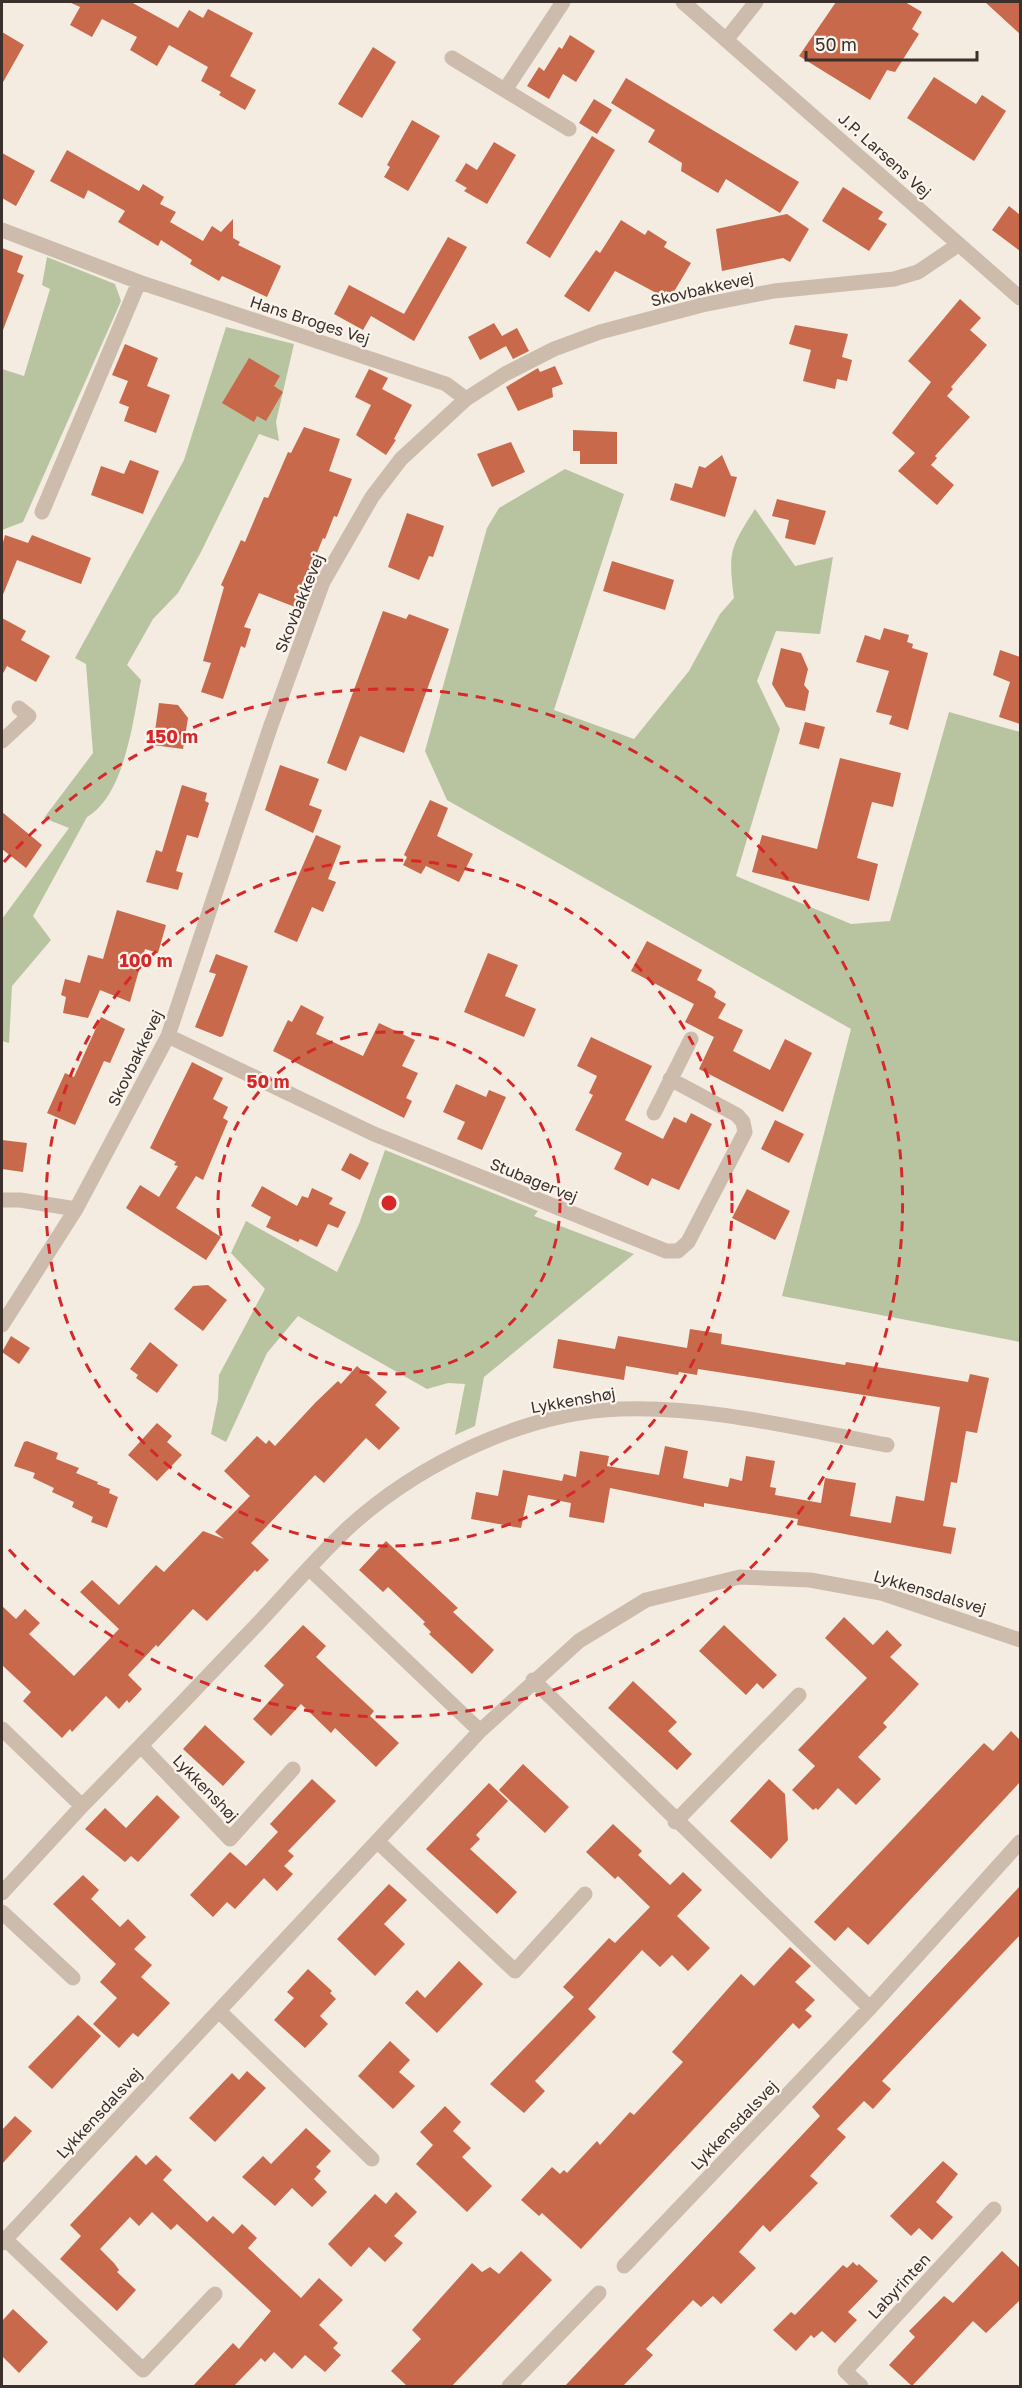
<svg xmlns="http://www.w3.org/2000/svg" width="1022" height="2388" viewBox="0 0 1022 2388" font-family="'Golos Text',sans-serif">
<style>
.green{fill:#b8c4a0}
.building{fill:#c8694b}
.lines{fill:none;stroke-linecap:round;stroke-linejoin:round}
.minor{stroke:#cdbbac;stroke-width:15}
.ring{fill:none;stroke:#d62828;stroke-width:3;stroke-dasharray:10 8}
.labels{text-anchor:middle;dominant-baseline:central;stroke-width:4.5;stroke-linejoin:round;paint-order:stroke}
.street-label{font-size:16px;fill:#3b302b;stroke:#fbf5ee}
.centre{fill:#d62828;stroke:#fbf5ee;stroke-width:3}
.ring-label{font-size:18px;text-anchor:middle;font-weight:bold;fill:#d62828;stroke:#fbf5ee;stroke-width:4.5;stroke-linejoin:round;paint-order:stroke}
</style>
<rect width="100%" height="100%" fill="#f4ebe1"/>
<path class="green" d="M47,257L115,284L121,301L23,522L2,530V369L24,376L50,289L42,285Z
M226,327L294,344L276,422L279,441L259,434L201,552L178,593L153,619L127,665L141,680C133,720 125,795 87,817L33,916L51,940L12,986L9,1043L2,1041V919L69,828L44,818L93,753L86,664L75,658L184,460Z
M565,469L624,494L554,710L634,739L689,671L720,614L734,598C728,552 730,548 755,509L795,566L833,557L820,634L776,631L757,681L780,729L736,876L851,924L890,921L949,712L1020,732V1342L782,1296L851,1029L447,800L425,751L487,528L499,508Z
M385,1150L538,1211L534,1216L634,1254L484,1377L475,1426L455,1435L465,1384L448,1383L427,1389L298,1316L267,1353L226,1442L211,1434L218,1399L219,1375L265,1289L231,1253L246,1221L337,1272L359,1224Z"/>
<path class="building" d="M69,2H131L178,28L189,10L203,18L208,9L253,33L230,76L256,90L245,110L219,95L221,92L201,81L208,67L169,45L157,66L130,50L137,37L102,19L92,37L70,25L80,7Z
M836,2H905L922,12L912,29L919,34L895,72L887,70L870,100L799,56Z
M985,2H1020V34Z
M2,32L24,45L2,84Z
M570,35L595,51L576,82L563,74L549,99L527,86L539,67L544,71L559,47L562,49Z
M373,47L396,62L362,118L338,104Z
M934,77L976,104L982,95L1006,111L974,161L907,118Z
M626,78L799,182L780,213L726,179L718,193L681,171L682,163L648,142L655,130L611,103Z
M594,99L612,110L597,134L579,123Z
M412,120L440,136L408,191L384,177L390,167L387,165Z
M592,136L615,150L550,258L526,243Z
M494,142L516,155L487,204L464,191L467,188L455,181L466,163L477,170Z
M67,150L139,191L143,184L164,197L160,204L176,212L170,222L203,241L212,226L221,232L233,219V238L240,242L238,245L281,266L267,297L222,276L219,281L190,264L192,260L161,240L158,246L118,222L125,211L88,190L84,199L50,181Z
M2,153L35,171L16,206L2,198Z
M843,187L883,212L878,219L887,224L869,251L822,221Z
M1009,206L1020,215V251L992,230Z
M787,214L809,229L790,262L783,258L722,271L716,229Z
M621,220L645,235L648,230L667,242L664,247L691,263L672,295L666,291L662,296L615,271L589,312L564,296L596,250L600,253Z
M448,237L467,247L414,341L371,316L363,330L334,314L349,285L404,314Z
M2,248L23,256L17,272L24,275L3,330Z
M960,299L981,318L970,330L987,345L951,387L953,389L947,396L970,417L935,456L937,458L931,465L954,485L937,505L898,471L915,453L892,433L931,382L908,361Z
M494,323L502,336L517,328L529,351L513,359L506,346L480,360L468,337Z
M795,325L848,334L842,357L852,360L847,381L837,379L835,389L803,381L811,350L789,344Z
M125,344L158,358L147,386L170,395L156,433L124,421L129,407L119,403L128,381L112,375Z
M249,358L280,376L274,386L283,392L266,421L257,416L254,422L222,403Z
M555,366L563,384L552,388L553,397L518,411L506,387L538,368L540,372Z
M369,369L388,378L382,389L412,405L394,439L396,440L386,455L356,435L371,405L355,397Z
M304,427L340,439L329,471L352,479L337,517L334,516L325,539L323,538L295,607L259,593L244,627L251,629L245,648L241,646L223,699L201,692L211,663L203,661L224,587L221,585L241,540L245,542L264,497L268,498L288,452L291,453Z
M573,430L617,432V464H580V451H573Z
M511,442L525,472L492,487L477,454Z
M722,455L731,476L737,477L725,517L670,500L675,483L692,488L699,466L705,468Z
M130,460L159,471L143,514L91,495L101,466L124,474Z
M777,499L826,511L815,545L785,538L789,520L772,516Z
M407,513L444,526L433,557L429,556L419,580L388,567Z
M5,535L28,543L32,535L91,558L81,584L17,560L2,597V546Z
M612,561L674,580L665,610L603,591Z
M383,611L406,619L409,614L449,629L404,753L360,736L346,771L327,763Z
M2,618L26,631L21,640L50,656L36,682L7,666L2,675Z
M884,628L909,635L907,642L913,644L912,648L928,653L908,730L889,724L892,716L876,712L889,671L856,662L865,635L880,640Z
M781,648L801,653L808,669L804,685L809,691L805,711L786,707L772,684Z
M1000,650L1020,657V724L999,717L1010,682L993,675Z
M159,703L178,705L188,718L183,749L153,745Z
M805,722L825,727L819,749L799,744Z
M840,758L901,773L893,807L872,802L857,858L878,864L869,901L752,872L762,835L817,849Z
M280,765L319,779L309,805L322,810L313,833L265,810Z
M182,785L207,793L205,801L209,803L198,838L187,835L176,871L183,873L178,890L146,882L156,850L162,852Z
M430,800L448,808L437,836L473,854L459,882L426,866L421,874L403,865L407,857L404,855Z
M2,812L42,845L26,868L2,849Z
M316,835L341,846L328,879L336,882L323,912L312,907L297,942L274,932Z
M117,910L166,925L158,953L145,949L130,1002L100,990L88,1018L63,1013L66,997L61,995L65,979L80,983L88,955L103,959Z
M647,941L702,970L697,980L712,988L716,992L714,997L726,1004L718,1018L743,1030L733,1051L770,1070L785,1039L812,1053L783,1112L699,1069L714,1037L685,1022L694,1004L631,971Z
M488,953L518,965L505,996L536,1009L524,1037L464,1012Z
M216,954L248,966L223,1036L220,1037L195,1027L216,974L209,972Z
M301,1005L324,1017L316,1034L363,1056L379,1023L415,1040L402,1066L418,1073L406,1098L412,1101L404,1118L273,1051L288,1020L292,1022Z
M101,1017L125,1029L110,1063L104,1061L75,1125L47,1113L65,1073L74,1077Z
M591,1037L652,1066L625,1120L663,1139L674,1117L686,1123L691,1113L712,1124L679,1190L652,1178L648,1186L614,1169L622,1153L575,1130L593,1095L589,1093L597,1076L577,1066Z
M192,1062L223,1078L213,1099L228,1107L223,1118L228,1121L203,1180L196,1176L176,1208L221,1237L206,1260L126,1208L140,1185L159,1197L178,1166L174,1165L176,1162L150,1148Z
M456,1084L486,1097L489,1090L506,1097L482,1150L457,1139L465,1122L443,1112Z
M775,1120L804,1134L789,1163L761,1149Z
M2,1140L27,1143L23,1172L2,1169Z
M350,1153L369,1163L360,1180L341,1170Z
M262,1186L297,1206L302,1196L308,1198L312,1188L333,1198L329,1204L346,1212L338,1228L328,1224L317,1247L300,1239L298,1242L266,1227L271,1217L251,1206Z
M747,1189L790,1211L775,1240L732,1218Z
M208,1285L227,1300L203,1331L174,1309L193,1286Z
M690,1329L722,1334L721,1344L845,1365L846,1362L968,1382L970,1374L989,1378L977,1433L966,1431L957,1483L951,1482L943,1526L956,1528L951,1554L797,1525L798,1519L704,1503V1507L610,1488L604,1523L569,1517L571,1503L528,1495L521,1528L471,1519L476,1492L498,1496L503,1470L562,1481L564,1474L576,1477L580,1451L609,1456L607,1466L659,1475L665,1446L688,1451L683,1478L728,1487L730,1478L742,1481L746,1456L775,1461L770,1487L776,1488L775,1495L821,1503L825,1478L856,1483L850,1516L891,1523L896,1496L924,1501L940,1407L698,1369L697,1375L679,1372L678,1375L626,1366L624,1380L553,1368L558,1339L615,1349L618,1336L687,1348Z
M11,1336L30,1348L19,1364L2,1352Z
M150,1342L178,1365L157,1393L136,1378L138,1375L130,1369Z
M357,1366L387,1392L375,1405L400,1428L379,1450L366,1438L324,1483L315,1475L251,1543L269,1560L257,1572L255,1570L207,1621L193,1609L158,1647L156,1645L128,1675L142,1689L129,1703L127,1700L119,1709L106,1696L72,1732L70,1729L62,1738L23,1701L31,1692L2,1665V1606L16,1619L25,1609L40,1623L29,1634L74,1676L119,1629L80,1592L92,1580L119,1605L156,1565L164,1572L203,1531L224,1539L215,1532L250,1496L224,1471L257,1436L266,1444L269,1440L275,1446L316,1402L338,1381L341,1384Z
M157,1423L172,1436L167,1442L182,1455L157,1481L128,1455Z
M27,1441L58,1453L56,1459L79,1468L76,1473L98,1482L97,1484L110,1489L109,1493L118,1497L107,1528L91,1522L93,1517L72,1507L74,1502L52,1492L54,1488L33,1478L35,1473L14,1466L24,1442Z
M386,1541L458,1608L453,1612L494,1650L472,1674L429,1634L431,1632L423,1624L425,1622L388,1587L383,1592L359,1570Z
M844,1617L873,1645L887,1630L902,1645L890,1657L919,1684L883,1723L887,1727L858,1757L881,1779L856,1805L838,1788L818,1810L816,1808L813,1810L792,1790L815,1766L798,1750L867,1678L825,1638Z
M303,1625L326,1646L316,1657L374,1711L370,1716L399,1743L376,1767L335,1728L331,1733L301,1704L271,1736L253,1719L284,1685L264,1666Z
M724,1625L777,1675L763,1689L757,1683L746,1695L699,1651Z
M633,1681L677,1722L668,1731L692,1754L677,1770L608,1708Z
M205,1725L245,1762L223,1786L183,1749Z
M1011,1731L1020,1740V1782L868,1945L848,1927L835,1941L814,1922L984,1743L993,1751Z
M523,1764L569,1807L545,1833L499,1790Z
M312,1779L336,1801L288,1851L294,1856L284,1866L293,1874L277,1891L264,1878L235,1909L227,1902L213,1917L190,1895L230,1852L246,1866L278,1832L270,1824Z
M769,1779L785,1794L788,1840L771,1859L730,1821Z
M489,1783L508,1801L476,1835L480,1839L470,1849L517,1892L497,1914L426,1849Z
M157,1795L180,1817L138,1862L131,1856L125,1862L85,1829L105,1808L126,1828Z
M613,1824L642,1851L638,1855L670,1885L683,1872L702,1890L677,1916L710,1948L688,1971L672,1955L660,1967L642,1950L588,2009L596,2017L535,2081L545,2091L524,2113L490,2084L574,1997L563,1987L609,1938L615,1943L650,1907L618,1876L615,1879L586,1852Z
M83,1875L99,1890L91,1899L120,1927L128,1919L146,1937L134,1949L152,1965L141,1977L170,2003L138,2037L133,2033L119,2048L93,2024L117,1998L100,1982L116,1964L53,1904Z
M389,1884L407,1900L384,1924L405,1944L375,1976L337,1939Z
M1020,1886V1935L882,2081L891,2089L873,2109L864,2101L837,2129L846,2137L810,2176L818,2183L770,2232L763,2225L739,2252L756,2268L721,2304L713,2296L701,2307L693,2300L646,2349L653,2355L623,2386H565L820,2116L812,2107Z
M790,1947L811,1966L795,1982L815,2000L805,2010L812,2016L799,2029L793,2023L581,2249L542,2213L539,2216L521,2200L552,2167L560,2174L564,2170L567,2173L597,2141L600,2145L630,2112L634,2115L683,2062L672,2052L741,1974L754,1986Z
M459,1961L483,1984L437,2033L405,2003L417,1990L425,1998Z
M308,1969L332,1991L330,1993L336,1999L320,2016L328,2024L305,2048L274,2020L294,1998L287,1992Z
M78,2015L101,2036L52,2089L28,2067Z
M390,2041L410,2060L399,2072L415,2086L393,2109L358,2076Z
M247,2071L266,2088L215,2142L189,2118L232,2073L239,2080Z
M445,2106L461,2122L453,2131L471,2148L462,2157L492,2186L467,2212L416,2164L433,2145L420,2132Z
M15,2116L32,2131L2,2164V2130Z
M306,2128L331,2151L316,2167L321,2171L314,2179L327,2192L312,2207L292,2188L275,2206L242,2177L263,2156L271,2164Z
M136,2155L146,2165L156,2155L172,2170L163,2180L207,2222L213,2216L233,2234L242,2224L257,2238L248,2248L301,2298L319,2278L343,2300L319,2325L338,2343L333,2348L341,2355L325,2372L305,2355L292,2369L274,2352L265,2362L261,2358L234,2386H193L233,2343L239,2349L271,2311L177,2224L171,2230L152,2212L139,2226L130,2217L100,2249L114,2263L119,2270L117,2272L136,2290L117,2311L60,2259L81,2236L70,2225Z
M943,2161L958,2174L936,2202L953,2217L932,2240L919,2228L911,2236L890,2216Z
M396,2192L417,2212L394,2236L403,2243L385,2262L369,2247L351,2267L328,2244L375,2194L386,2204Z
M521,2251L552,2280L452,2386H407L391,2371L421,2339L412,2330L472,2263L482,2272L490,2267L499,2274Z
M1002,2251L1020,2268V2300L986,2333L973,2321L912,2386L889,2365L915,2337L909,2331L944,2296L953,2303Z
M853,2262L857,2266L859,2264L878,2281L848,2312L857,2320L835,2343L822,2331L814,2338L811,2335L796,2351L773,2330L791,2312L795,2315L843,2265L847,2268Z
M13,2309L48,2342L19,2373L2,2356V2321Z"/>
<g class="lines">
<path class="minor" d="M683,2L1020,298
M726,40L756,2
M452,58L569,129
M505,90L563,2
M2,230L139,282L446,384L466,399
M42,512L139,282
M2,741L29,716L19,708
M168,1036L374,1134L666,1251H678L688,1242L745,1132L743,1122L737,1115L670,1079
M654,1113L691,1039
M2,1200H20L76,1209
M2,1325L76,1209L168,1036L270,728L323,582L372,497L401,459L466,399L505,374L554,349L600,332L702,305L774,291L894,279L918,272L958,245
M310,1569L480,1731
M533,1680L870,2008
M2,1729L82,1806C137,1750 192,1693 246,1636C280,1601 312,1562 348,1528C418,1464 525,1412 621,1409C710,1406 799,1429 887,1445
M141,1746L230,1839L293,1769
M675,1822L799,1695
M377,1841L515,1971L585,1894
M2,1893L82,1806
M2,1912L73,1978
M219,2011L372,2159
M5,2239L143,2370L215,2294
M2,2243L480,1731L579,1641L646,1600L740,1577L810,1580L881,1593L1020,1640
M624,2266L870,2008L1020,1842
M509,2386L599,2293
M861,2386L845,2371L994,2209"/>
</g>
<g class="ring">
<circle cx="389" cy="1203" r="171"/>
<circle cx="389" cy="1203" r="343"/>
<path d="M4 862A514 514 0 1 1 4 1544"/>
</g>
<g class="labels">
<g class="street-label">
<text transform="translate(885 155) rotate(42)">J.P. Larsens Vej</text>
<text transform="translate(702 289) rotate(-13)">Skovbakkevej</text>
<text transform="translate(310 320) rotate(18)">Hans Broges Vej</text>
<text transform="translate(299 603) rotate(-68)">Skovbakkevej</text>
<text transform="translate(135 1058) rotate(-64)">Skovbakkevej</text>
<text transform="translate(534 1180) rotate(22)">Stubagervej</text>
<text transform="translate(573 1400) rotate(-10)">Lykkenshøj</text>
<text transform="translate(930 1592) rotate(17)">Lykkensdalsvej</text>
<text transform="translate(206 1788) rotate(46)">Lykkenshøj</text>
<text transform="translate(99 2113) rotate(-47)">Lykkensdalsvej</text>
<text transform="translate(734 2125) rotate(-46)">Lykkensdalsvej</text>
<text transform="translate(899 2286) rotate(-47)">Labyrinten</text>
</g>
</g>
<circle cx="389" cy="1203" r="9" class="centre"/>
<g class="ring-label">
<text x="172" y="743">150 m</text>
<text x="146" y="967">100 m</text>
<text x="268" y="1088">50 m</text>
</g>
<rect width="1022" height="2388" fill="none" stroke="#3b302b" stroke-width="6"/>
<path d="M806 51v9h171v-9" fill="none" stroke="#3b302b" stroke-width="3"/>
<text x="815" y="51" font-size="18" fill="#3b302b" stroke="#fbf5ee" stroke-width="4.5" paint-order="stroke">50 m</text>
</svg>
